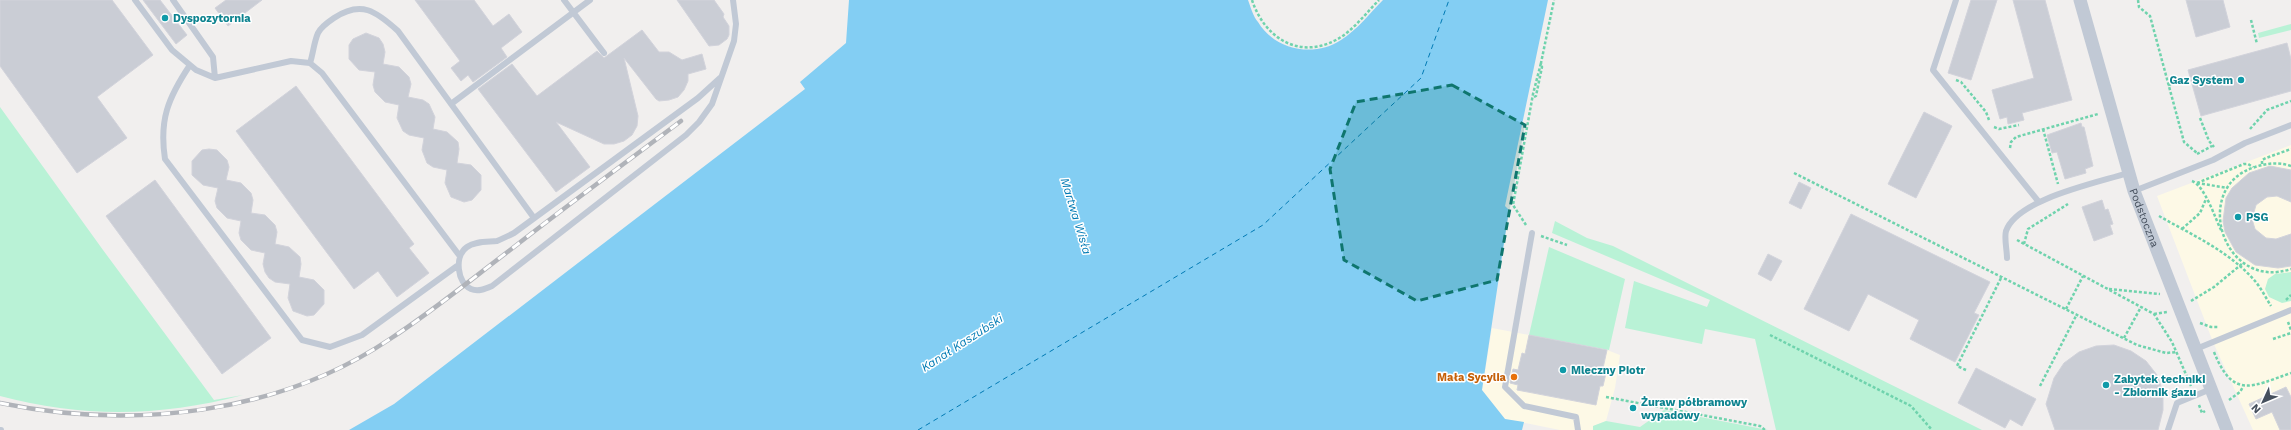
<svg xmlns="http://www.w3.org/2000/svg" width="2291" height="430" viewBox="0 0 2291 430" font-family="'Work Sans',sans-serif">
<style>
.commercial{fill:#fdf9e6}
.green{fill:#b9f2d6}
.water{fill:#83cef3}
.lines{fill:none;stroke-linecap:round;stroke-linejoin:round}
.ferry{stroke:#017ab4;stroke-width:1;stroke-dasharray:5 4;stroke-linecap:butt}
.building{fill:#cacdd5;stroke:#d2d3db}
.path{stroke:#6fd3ad;stroke-width:2.5;stroke-dasharray:3 2;stroke-linecap:butt}
.lane{stroke:#c1c9d5;stroke-width:6}
.street{stroke:#c1c9d5;stroke-width:13}
.rail-casing{stroke:#b0b3b9;stroke-width:4.5}
.rail{stroke:#fff;stroke-width:3;stroke-dasharray:9;stroke-linecap:butt}
.marked{fill:#0f766e;fill-opacity:0.2;stroke:#0f766e;stroke-width:3;stroke-dasharray:8 5;stroke-linejoin:round}
.culture-dot{fill:#0f9aa8;stroke:#fff;stroke-width:1.5}
.food-dot{fill:#e8710a;stroke:#fff;stroke-width:1.5}
.labels{text-anchor:middle;dominant-baseline:central;stroke-width:3;stroke-linejoin:round;paint-order:stroke}
.culture-label{font-size:11px;font-weight:bold;fill:#0d838f;stroke:#fff;text-anchor:start}
.street-label{font-size:11px;fill:#454f5d;stroke:#fff}
.food-label{font-size:11px;font-weight:bold;fill:#c56008;stroke:#fff;text-anchor:end}
.water-label{font-size:12px;font-style:italic;fill:#017ab4;stroke:#fff}
</style>
<rect width="100%" height="100%" fill="#f1efee"/>
<path class="commercial" d="M2291,145V430H2253L2213,342L2157,196Z
M1492,328L1607,350L1620,355L1615,388L1606,421L1593,426V430H1560L1505,419L1482,390Z"/>
<path class="green" d="M2291,24V30L2259,38L2258,33Z
M0,107L103,250L214,400L243,395C160,417 83,418 0,396Z
M1555,221L1587,238L1613,246L1982,430H1776L1755,339L1705,329L1702,344L1625,328L1634,281L1707,307L1710,300L1552,233Z
M1549,247L1625,279L1609,350L1529,335Z
M2291,272V301L2282,303L2269,297L2265,289L2268,279L2275,274Z
M1664,410L1768,430H1593V426L1606,421L1640,427Z"/>
<path class="water" d="M849,0H1248C1251,8 1253,16 1258,22C1275,50 1314,58 1341,40C1357,30 1370,13 1383,0H1548L1505,206L1509,210L1482,390L1505,419L1524,422L1522,430H349L394,404L805,89L800,82L846,43Z"/>
<g class="lines">
<path class="ferry" d="M918,430L1263,225L1421,78L1449,0"/>
</g>
<path class="building" d="M0,0H112L153,55L97,97L127,138L77,173L0,66Z
M143,0H160L187,35L176,44Z
M226,0H262L228,26L215,8Z
M415,0H474L493,26L509,14L522,32L501,48L507,57L473,82L468,75L461,81L451,68L460,61Z
M677,0H714L724,14L723,17L729,26V35L727,39L719,45L709,46Z
M1971,0H1997L1971,80L1948,73Z
M2013,0H2045L2072,100L2022,113L2024,120L2008,124L2007,117L2000,119L1992,90L2034,78Z
M2186,0H2223L2230,27L2196,37Z
M642,30L659,52H669L682,60L702,54L706,69L688,74V81L684,90L678,97L669,100L659,101L656,99L624,58L638,116L637,126L632,135L624,141L614,144H604L556,122L590,167L556,192L478,89L512,64L537,96L597,51L604,58Z
M366,33L379,38L383,44L385,52L383,64L399,67L409,77L411,84L408,97L423,100L429,104L435,117L433,129L447,132L458,142L459,149L457,163L471,165L481,175V190L472,200L464,202L451,197L445,183L447,170L433,167L427,163L422,150L424,138L409,135L403,131L397,118L399,105L385,102L375,92L373,85L375,72L359,70L349,59V45L353,39Z
M2287,43L2291,59V91L2201,116L2188,70Z
M296,86L414,244L409,248L429,273L397,297L378,271L354,289L236,131Z
M1924,112L1952,126L1916,198L1888,184Z
M2081,123L2082,127H2084L2093,166L2085,169L2086,173L2065,179L2057,152L2052,153L2047,135Z
M209,149L217,150L227,160L229,167L226,180L241,183L251,193L253,200L251,213L265,215L275,225L277,232L275,244L289,247L300,257L301,264L299,277L314,280L324,290V304L314,315L307,316L293,311L288,298L290,284L275,282L269,278L265,272L263,264L265,253L251,250L241,240L239,233L241,221L227,218L217,208L215,201L218,188L203,185L192,175V161L202,150Z
M2270,166L2291,170V202L2277,196L2267,197L2256,205L2252,219L2255,229L2266,238L2276,239L2291,234V266L2278,268L2255,265L2236,252L2225,232L2223,221L2226,198L2232,188L2249,173Z
M155,180L271,338L222,374L106,216Z
M1799,182L1811,188L1801,209L1789,203Z
M2102,200L2105,210L2108,209L2113,224L2110,225L2113,234L2094,241L2082,207Z
M1851,214L1990,282L1974,313L1979,315L1955,362L1910,339L1919,320L1868,294L1849,331L1804,309Z
M1768,254L1782,261L1771,281L1758,274Z
M1529,335L1607,350L1603,368L1607,369L1603,386H1600L1596,405L1517,390L1518,385L1510,383L1513,369L1518,370L1522,353L1525,354Z
M2114,345L2131,351L2146,361L2157,375L2163,392V410L2158,430H2055L2046,404L2054,378L2064,363L2079,352L2096,346Z
M1976,368L2036,399L2022,426L2010,419L2005,428L1958,403Z
M2286,387L2291,397V430H2280L2272,412L2256,419L2249,404Z"/>
<g class="lines">
<path class="path" d="M1252,0C1264,37 1298,60 1336,40C1353,31 1366,13 1379,0
M2138,0L2139,7L2150,16L2184,142L2197,153
M2251,20L2257,44
M1956,80L1961,82L1986,112L1989,120
M2168,85L2182,81
M1534,97L1536,96L1542,67L1541,63L1554,0
M2200,118L2209,141L2214,147
M1994,127L1999,129L2019,125
M2043,129L2058,184
M2250,129L2267,110L2291,101
M2010,148L2011,142L2016,137L2098,114
M2197,154L2212,146
M2262,164V160L2266,158L2291,149
M2291,166C2279,162 2267,163 2255,167C2190,187 2223,292 2291,269
M1794,173L2137,345L2166,353L2177,352
M2192,181C2205,186 2215,218 2221,230
M2197,183L2244,164H2248L2253,167
M2197,183L2228,188
M2159,216C2192,235 2229,251 2255,281C2261,288 2266,298 2271,306
M1526,225L1513,205L1533,94L1541,63
M2182,229L2200,213L2206,199
M1541,236L1567,245
M2017,240L2154,314L2172,342L2191,386
M2024,244L2028,229L2068,204
M2109,289L2160,294
M2286,300L2291,295
M2191,301L2214,287L2243,263
M2066,309L2083,276
M2154,314L2167,312
M2288,322L2291,330
M2200,323L2211,327H2218
M1770,335L1911,406L1932,430
M2124,338L2141,307
M2273,339L2291,333
M2214,352C2233,399 2251,387 2291,373
M1966,370L1957,366L2002,276
M2040,386L2077,314
M1606,397L1760,426L1765,430
M2229,400L2240,392L2244,385
M2199,405L2202,413L2205,411"/>
<path class="lane" d="M135,0L172,50L196,70L215,78L291,61L310,63L322,73L459,255
M173,0L213,57L215,78
M564,0L604,53
M1956,0L1933,70L2038,201
M310,63C313,54 314,42 318,33C321,27 328,22 334,18C361,0 376,11 398,31L534,218
M190,65C168,98 159,120 165,159L302,340L330,347L362,335L457,266
M720,78L698,98L514,233C508,236 502,239 497,241C487,242 475,241 467,247C454,256 457,283 471,289C478,292 485,289 492,286L686,135L699,122L712,104L734,41L736,24L733,0
M451,104L590,0
M2134,191L2213,160L2245,143L2291,125
M1532,233L1505,387L1524,406L1576,417L1578,430
M2007,258C2007,250 2004,238 2006,231C2017,199 2097,183 2128,173
M2196,349L2291,310
M0,430H1
M2168,430L2177,403L2211,389"/>
<path class="street" id="s1" d="M2080,0L2134,191L2227,430"/>
<g class="rail-casing">
<path id="rail" d="M0,403C131,430 277,415 390,339C433,311 473,278 514,247C569,204 625,163 681,121"/>
</g>
<use href="#rail" class="rail"/>
</g>
<path class="marked" d="M1452,85L1525,125L1497,280L1417,301L1344,260L1330,169L1356,102Z"/>
<g class="culture-dot">
<circle cx="165" cy="18" r="4"/>
<circle cx="2241" cy="80" r="4"/>
<circle cx="2238" cy="217" r="4"/>
<circle cx="1563" cy="370" r="4"/>
<circle cx="2106" cy="385" r="4"/>
<circle cx="1633" cy="408" r="4"/>
</g>
<circle class="food-dot" cx="1514" cy="377" r="4"/>
<g class="labels">
<g class="culture-label">
<text x="173" y="18">Dyspozytornia</text>
<text x="2233" y="80" text-anchor="end">Gaz System</text>
<text x="2246" y="217">PSG</text>
<text x="1571" y="370">Mleczny Piotr</text>
<text x="2114" y="379">Zabytek techniki<tspan x="2114" dy="13">- Zbiornik gazu</tspan></text>
<text x="1641" y="402">Żuraw półbramowy<tspan x="1641" dy="13">wypadowy</tspan></text>
</g>
<g class="street-label">
<text stroke="none"><textPath href="#s1" startOffset="227">Podstoczna</textPath></text>
</g>
<g class="food-label">
<text x="1506" y="377">Mała Sycylia</text>
</g>
<g class="water-label">
<text transform="translate(1076 216) rotate(73)">Martwa Wisła</text>
<text transform="translate(962 343) rotate(-33)">Kanał Kaszubski</text>
</g>
</g>
<g transform="translate(2263 402) rotate(226)" stroke="#ffffff" stroke-width="3" paint-order="stroke">
<path d="M0-3L7 15L0 10L-7 15Z" fill="#454f5d"/>
<text y="-6" font-size="11" font-weight="bold" text-anchor="middle" fill="#454f5d">N</text>
</g>
</svg>
